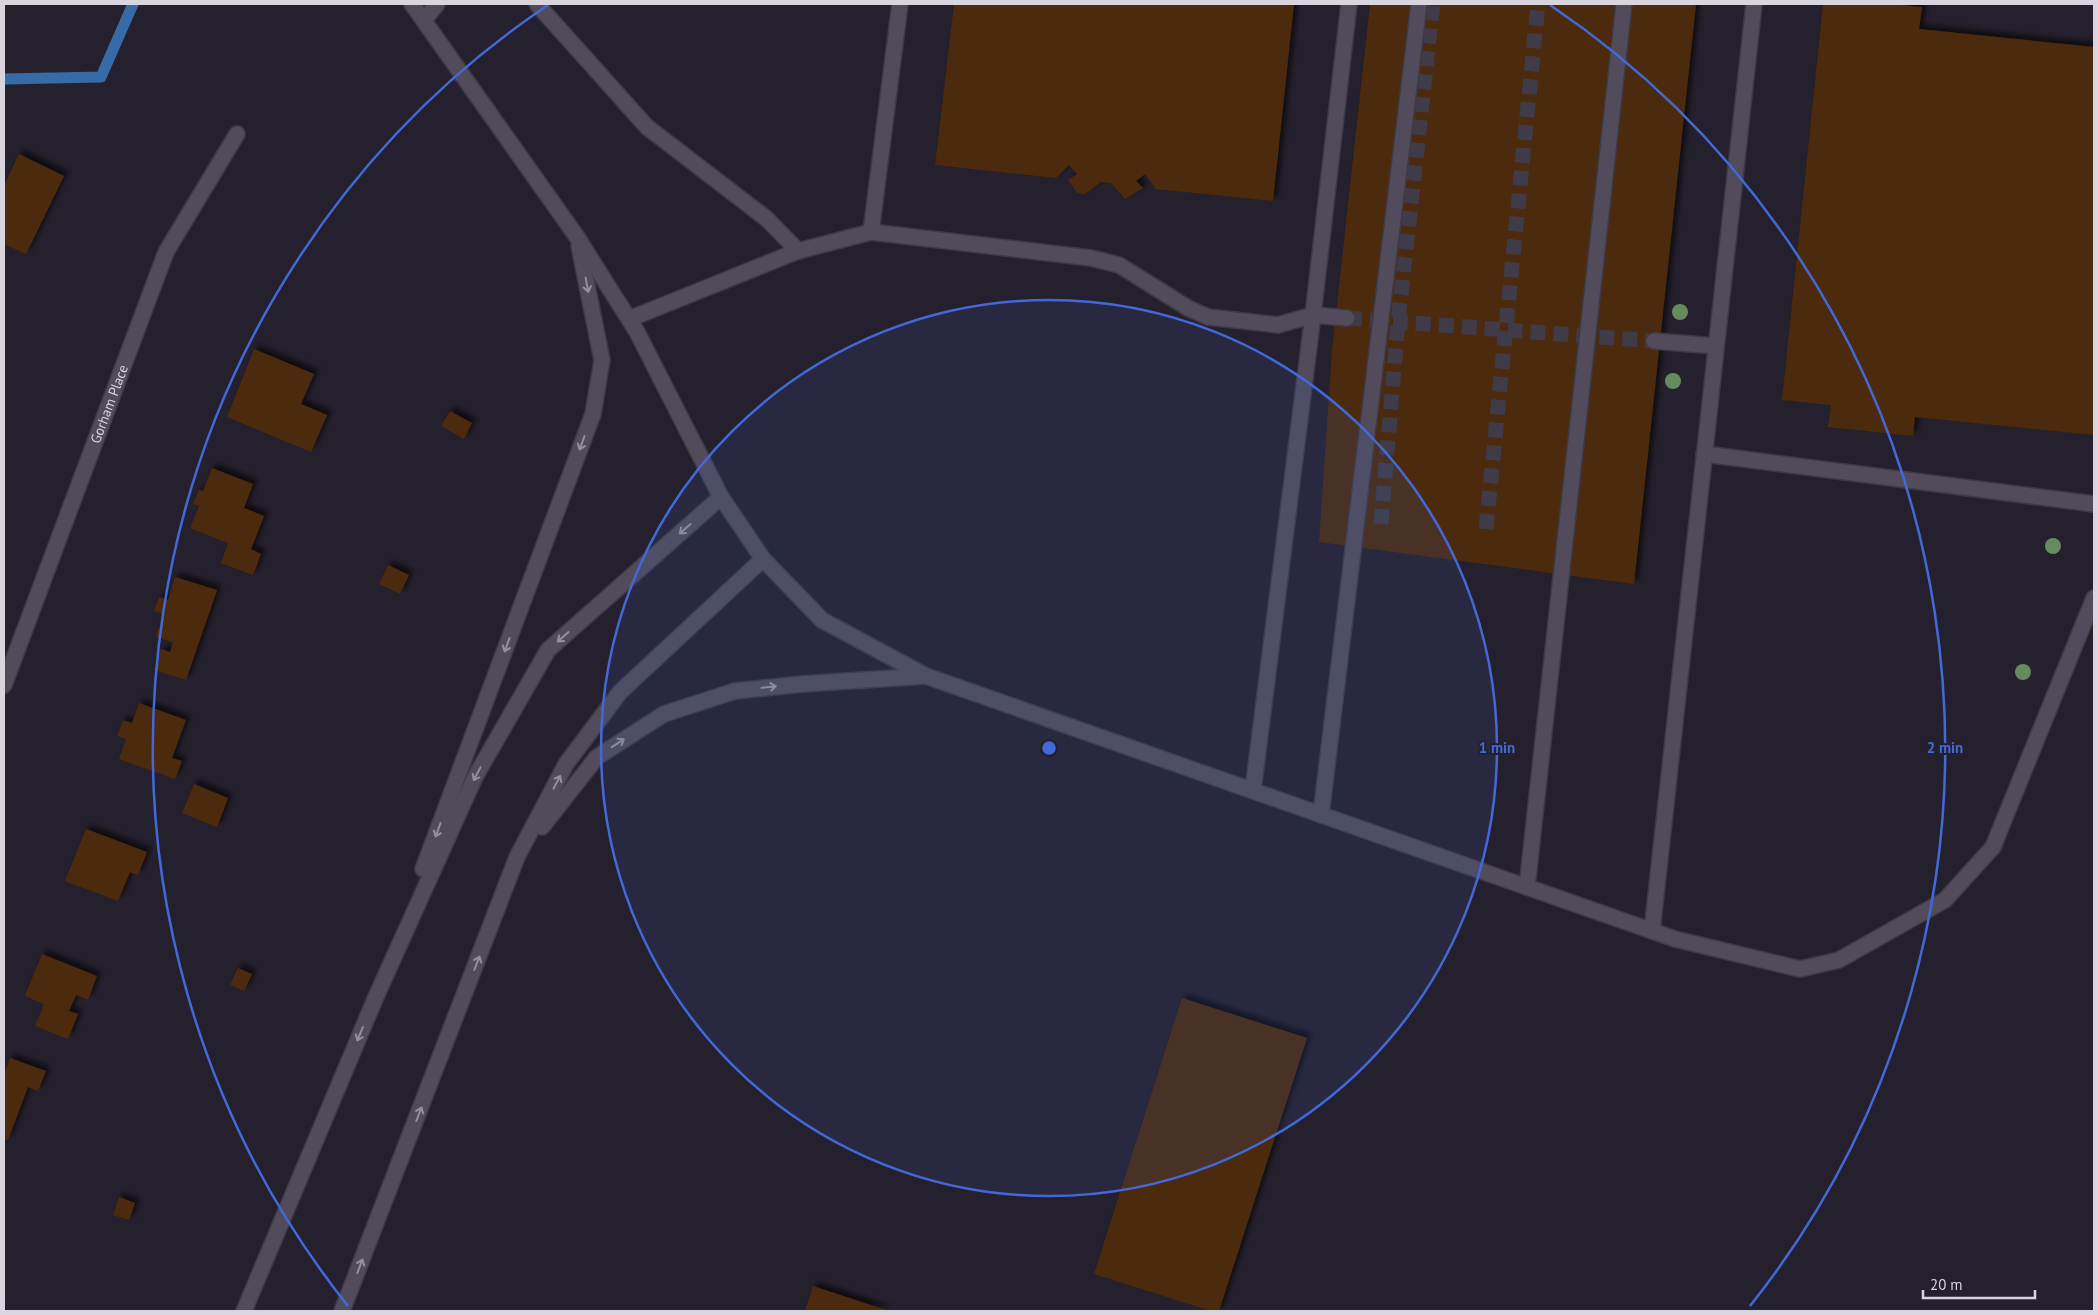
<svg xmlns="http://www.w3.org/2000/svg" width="2098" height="1315" viewBox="0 0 2098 1315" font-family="'PT Sans',sans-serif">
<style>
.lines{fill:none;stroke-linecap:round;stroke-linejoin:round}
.stream{stroke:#376ba8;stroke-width:11}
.building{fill:#4c2b08;filter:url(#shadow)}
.minor-tunnel{stroke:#403b48;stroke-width:15;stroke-dasharray:15 8;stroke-linecap:butt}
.minor-casing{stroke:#3e3a45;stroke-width:18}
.minor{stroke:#514b5b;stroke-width:15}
.tree{fill:#668b5e}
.oneway{stroke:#94909c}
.ring{fill:none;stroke:#4269d9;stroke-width:2.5}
.labels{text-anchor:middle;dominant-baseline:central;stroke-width:4;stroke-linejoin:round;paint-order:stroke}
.street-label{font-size:14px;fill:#d8d5de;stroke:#25202d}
.centre{fill:#4269d9;stroke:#25202d;stroke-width:2.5}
.ring-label{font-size:15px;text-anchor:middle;font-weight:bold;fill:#4269d9;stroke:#25202d;stroke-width:4;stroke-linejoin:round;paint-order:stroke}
</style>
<defs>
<filter id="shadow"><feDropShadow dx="4.5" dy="-4.5" stdDeviation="2.5" flood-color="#0009"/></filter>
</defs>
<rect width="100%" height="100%" fill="#25202d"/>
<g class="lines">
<path class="stream" d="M4,79L101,77L133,4"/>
</g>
<path class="building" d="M954,4H1294L1273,201L1156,189L1145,174L1136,181L1143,188L1125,199L1111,183L1101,182L1085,194L1077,193L1068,180L1077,174L1069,165L1056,178L935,165Z
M1370,4H1696L1634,584L1319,542L1332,350Z
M1823,4H1890L1922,7L1919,29L2094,47V435L1915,417L1913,436L1828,427L1831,405L1782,400Z
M19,154L64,176L26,254L4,244V185Z
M254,349L314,374L301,404L327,415L311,452L227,417Z
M450,411L472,423L464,439L441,426Z
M212,468L253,484L244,508L264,516L251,549L261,554L253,575L221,563L228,543L190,528L199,506L193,504L199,490L203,491Z
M388,565L409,575L400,594L379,584Z
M175,577L217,590L186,680L154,670L161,649L170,652L173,642L156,637L163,614L154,611L159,597L168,600Z
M139,703L186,720L172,758L182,761L175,779L119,759L126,739L117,736L123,720L132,723Z
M194,784L228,798L217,827L182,813Z
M86,829L147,852L138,875L130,872L118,901L65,881Z
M42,954L97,976L88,1000L76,995L69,1011L78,1014L68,1039L35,1026L44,1004L25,996Z
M238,968L252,974L244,991L230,985Z
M1182,998L1307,1038L1219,1311H1211L1094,1274Z
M10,1058L46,1071L38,1091L28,1087L8,1140L4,1139V1074Z
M119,1197L135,1203L129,1220L113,1215Z
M813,1286L889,1311H805Z"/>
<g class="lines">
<path class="minor-tunnel" d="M1347,318L1654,341
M1381,524L1398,322L1433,4
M1486,529L1538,4"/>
<g class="minor-casing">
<g id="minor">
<path d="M412,4L577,237L637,332L721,497L763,559L822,620L926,676L1675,939L1800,969L1839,960L1945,900L1993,847L2094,598"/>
<path d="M537,4L647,127L767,219L798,251"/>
<path d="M424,20L437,4"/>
<path d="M871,232L900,4"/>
<path d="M629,319L798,251L871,232L1091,258L1119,265L1188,308L1208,317L1278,325L1313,315L1347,318"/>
<path d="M1654,341L1716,346"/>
<path d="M1704,454L2094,504"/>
<path id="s1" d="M4,685L166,252L237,134"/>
<path d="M1253,790L1313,315L1349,4"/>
<path d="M1321,815L1419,4"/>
<path d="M542,827L597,757L664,714L735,691L802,684L925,676"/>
<path d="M423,869L593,414L602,360L579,246"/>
<path d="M1527,887L1624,4"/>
<path d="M1652,931L1754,4"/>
<path d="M244,1311L375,999L475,777L548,650L721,497"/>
<path d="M342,1311L517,857L566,764L620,692L763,559"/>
</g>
</g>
<use href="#minor" class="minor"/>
</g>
<g class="tree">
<circle cx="1680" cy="312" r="8"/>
<circle cx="1673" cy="381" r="8"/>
<circle cx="2053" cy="546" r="8"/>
<circle cx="2023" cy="672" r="8"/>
</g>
<defs><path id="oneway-shaft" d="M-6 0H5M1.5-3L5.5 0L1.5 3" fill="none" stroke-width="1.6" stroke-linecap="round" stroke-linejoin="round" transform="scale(1.25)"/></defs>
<g class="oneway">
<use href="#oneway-shaft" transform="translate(587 285) rotate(79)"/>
<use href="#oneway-shaft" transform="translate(582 443) rotate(110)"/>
<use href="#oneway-shaft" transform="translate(685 529) rotate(139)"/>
<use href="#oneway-shaft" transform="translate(563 637) rotate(139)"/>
<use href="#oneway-shaft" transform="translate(507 645) rotate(110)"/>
<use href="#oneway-shaft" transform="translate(769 687) rotate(-6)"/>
<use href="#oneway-shaft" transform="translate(618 743) rotate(-33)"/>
<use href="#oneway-shaft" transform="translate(477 774) rotate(118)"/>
<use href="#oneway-shaft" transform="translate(557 782) rotate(-62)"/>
<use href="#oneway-shaft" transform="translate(438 830) rotate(110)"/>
<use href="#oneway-shaft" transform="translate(477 963) rotate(-69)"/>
<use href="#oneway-shaft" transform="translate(360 1034) rotate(113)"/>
<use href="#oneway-shaft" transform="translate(419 1114) rotate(-69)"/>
<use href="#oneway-shaft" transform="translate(360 1266) rotate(-69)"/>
</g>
<circle cx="1049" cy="748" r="448" fill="#4269d9" fill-opacity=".12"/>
<g class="ring">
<circle cx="1049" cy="748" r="448"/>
<path d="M348 1306A896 896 0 0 1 548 5M1550 5A896 896 0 0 1 1750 1306"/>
</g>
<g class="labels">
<g class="street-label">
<text stroke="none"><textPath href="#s1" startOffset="300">Gorham Place</textPath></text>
</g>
</g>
<circle cx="1049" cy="748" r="8" class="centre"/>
<g class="ring-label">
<text x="1497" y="753">1 min</text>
<text x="1945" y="753">2 min</text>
</g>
<rect width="2098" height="1315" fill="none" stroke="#d8d5de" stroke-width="10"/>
<path d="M1923 1290v8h112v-8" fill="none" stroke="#d8d5de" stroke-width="2.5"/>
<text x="1930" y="1290" font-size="15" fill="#d8d5de" stroke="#25202d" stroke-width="4" paint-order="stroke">20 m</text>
</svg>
